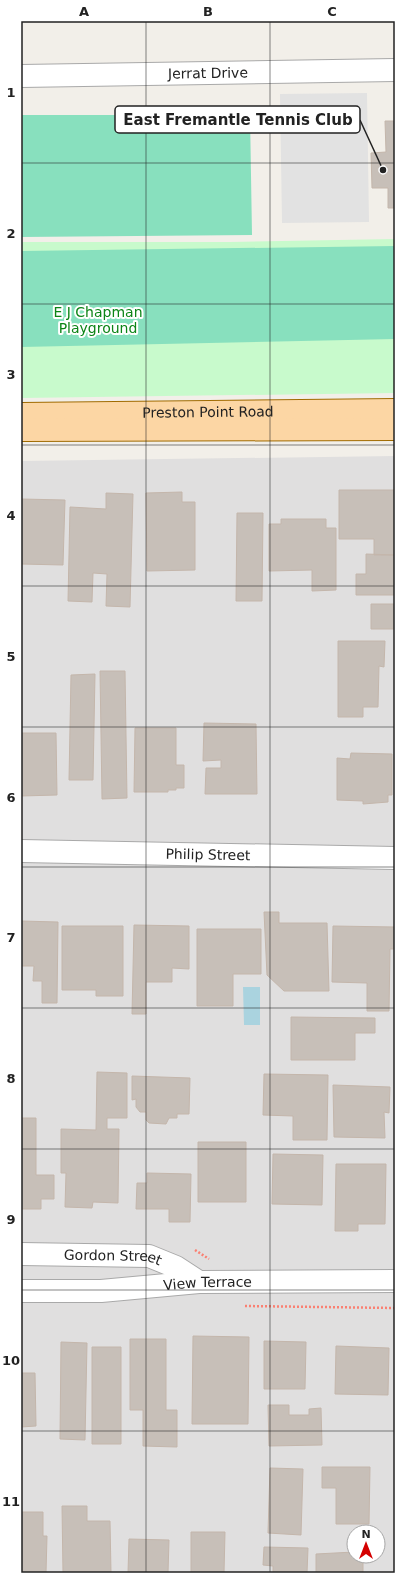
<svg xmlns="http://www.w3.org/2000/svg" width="416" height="1594" viewBox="0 0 416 1594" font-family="'DejaVu Sans',sans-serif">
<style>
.residential{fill:#e0dfdf;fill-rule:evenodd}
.park{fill:#c8facc}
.pitch{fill:#88e0be}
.parking{fill:#e2e2e2}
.water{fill:#aad3df}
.building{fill:#c7bfb8;stroke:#c4b6ab}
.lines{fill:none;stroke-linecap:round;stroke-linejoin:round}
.minor-casing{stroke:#a9a9a9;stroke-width:24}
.major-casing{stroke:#a06b00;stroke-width:24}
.path{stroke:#fa8072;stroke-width:2.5;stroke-dasharray:2 2;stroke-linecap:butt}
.minor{stroke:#fff;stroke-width:22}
.major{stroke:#fcd6a4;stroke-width:22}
.grid{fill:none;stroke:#222;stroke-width:1;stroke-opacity:0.55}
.labels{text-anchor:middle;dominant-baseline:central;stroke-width:4;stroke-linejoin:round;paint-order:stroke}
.street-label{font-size:14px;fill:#222;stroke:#fff}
.park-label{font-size:14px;fill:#0c8416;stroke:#fff}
.leader{fill:none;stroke:#222;stroke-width:1.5}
.callout-dot{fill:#222;stroke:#fff;stroke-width:1.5}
.callout{fill:#fff;stroke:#222;stroke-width:1.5}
.callout-label{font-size:15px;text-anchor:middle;font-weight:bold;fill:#222}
.neatline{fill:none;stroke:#222;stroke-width:1.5}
.grid-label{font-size:13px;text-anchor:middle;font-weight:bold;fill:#222}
</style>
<rect width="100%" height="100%" fill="#f2efe9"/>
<path class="residential" d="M395,456V1573H21V461ZM354,1532H378V1556H354Z"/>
<path class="park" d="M395,239V393L21,398V242H230Z"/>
<path class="pitch" d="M21,115H250L252,235L21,237Z
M395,246V339L21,347V251Z"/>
<path class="parking" d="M367,93L369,222L282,223L280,94Z"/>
<path class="water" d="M243,987H260V1025H244Z"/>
<path class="building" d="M385,121H395V208H388V188H372L371,153L386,152Z
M339,490H395V555H374V539H339Z
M182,492V502H195V570L147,571L146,493Z
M106,493L133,494L130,607L106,606L107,574L93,573L92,602L68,601L70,507L106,509Z
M21,499L65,500L63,565L21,564Z
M237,513H263L262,601H236Z
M281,519H326V528H336V590L312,591V570L269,571V524H281Z
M366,554L395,555V595H356V574H366Z
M371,604H395V629H371Z
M338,641H385L384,667L379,666L378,707H363V717H338Z
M100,671H125L127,798L102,799Z
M95,674L93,780H69L71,675Z
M204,723L256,724L257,794H205L206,768H221V760L203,761Z
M135,728H176V765H184V788H176V790H168V792H134Z
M21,733H56L57,795L21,796Z
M351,753L392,754V795H388V802L363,804V801L337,800V758L350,759Z
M264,912H279V923H327L329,991H284L267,975Z
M21,921L58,922L57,1003H42V981H33L34,966H21Z
M134,925L189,926V969L172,968V982H146V1014H132Z
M62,926H123V996H96V990H62Z
M333,926L395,927V949H390L389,1011H367V983L332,982Z
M197,929H261V974H233V1006H197Z
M291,1017L375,1018V1033H355V1060H291Z
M97,1072L127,1073V1118H107V1129H119L118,1203L93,1202L92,1208L65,1207L66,1173H61V1129L96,1130Z
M264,1074L328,1075L327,1140H293V1116L263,1115Z
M132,1076L190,1078L189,1114H177V1118H169L166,1124L149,1123L146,1120V1112H140L136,1107V1099L132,1100Z
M333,1085L390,1087L389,1113L384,1112L385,1138L334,1137Z
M21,1118H36V1175H54V1199H41V1209H21Z
M198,1142H246V1202H198Z
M273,1154L323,1155L322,1205L272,1204Z
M336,1164H386L385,1224H358V1231H335Z
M147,1173L191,1174L190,1222H169V1209H136L137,1183H147Z
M193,1336L249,1337L248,1424H192Z
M130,1339H166V1410H177V1447L143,1446V1410H130Z
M264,1341L306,1342L305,1389H264Z
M61,1342L87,1343L85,1440L60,1439Z
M336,1346L389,1348L388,1395L335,1394Z
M92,1347H121V1444H92Z
M21,1373H35L36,1426L21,1427Z
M268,1405H289V1415H309V1409L321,1408L322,1445L269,1446Z
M322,1467H370L369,1524H336V1488H322Z
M270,1468L303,1469L301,1535L268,1533Z
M62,1506H87V1521H110L111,1573H63Z
M21,1512H43V1536H47L46,1573H21Z
M191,1532H225L224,1573H191Z
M129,1539L169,1540L168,1573H128Z
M264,1547L308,1548L307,1573H273V1566L263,1565Z
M354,1552V1556H363V1573H316V1554Z"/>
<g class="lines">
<g class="minor-casing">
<g id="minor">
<path id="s1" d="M21,76L395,70"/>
<path id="s2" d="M21,851L395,858"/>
<path id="s3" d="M21,1254L149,1256L176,1267L199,1282"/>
<path id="s4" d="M21,1291H101L199,1282L395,1281"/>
</g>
</g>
<g class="major-casing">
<g id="major">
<path id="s5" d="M21,414L395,410"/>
<path d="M21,430L395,429"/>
</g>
</g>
<path class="path" d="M195,1250L209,1259
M245,1306L395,1308"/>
<use href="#minor" class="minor"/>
<use href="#major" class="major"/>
</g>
<path class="grid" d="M146,21V1573M270,21V1573M21,163H395M21,304H395M21,445H395M21,586H395M21,727H395M21,867H395M21,1008H395M21,1149H395M21,1290H395M21,1431H395"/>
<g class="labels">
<g class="street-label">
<text stroke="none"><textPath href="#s1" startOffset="187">Jerrat Drive</textPath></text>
<text stroke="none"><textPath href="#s5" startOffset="187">Preston Point Road</textPath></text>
<text stroke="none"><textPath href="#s2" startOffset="187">Philip Street</textPath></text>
<text stroke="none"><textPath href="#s3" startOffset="92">Gordon Street</textPath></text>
<text stroke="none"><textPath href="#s4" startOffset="187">View Terrace</textPath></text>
</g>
<g class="park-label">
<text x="98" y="312">E J Chapman<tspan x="98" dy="16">Playground</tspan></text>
</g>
</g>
<path class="leader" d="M383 170L360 120"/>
<circle class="callout-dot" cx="383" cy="170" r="4"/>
<rect class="callout" x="115" y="106" width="245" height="27" rx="4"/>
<g class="callout-label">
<text x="238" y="125">East Fremantle Tennis Club</text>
</g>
<rect width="416" height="1594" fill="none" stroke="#ffffff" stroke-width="44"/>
<g transform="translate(366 1544)"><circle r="19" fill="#ffffff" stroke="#a7a7a7"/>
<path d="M0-3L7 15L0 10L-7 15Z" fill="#d40000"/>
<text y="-6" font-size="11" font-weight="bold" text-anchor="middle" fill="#222222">N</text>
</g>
<rect x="22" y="22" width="372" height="1550" class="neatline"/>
<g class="grid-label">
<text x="84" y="16">A</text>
<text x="208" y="16">B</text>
<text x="332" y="16">C</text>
<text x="11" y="97">1</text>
<text x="11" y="238">2</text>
<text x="11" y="379">3</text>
<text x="11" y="520">4</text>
<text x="11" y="661">5</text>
<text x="11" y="802">6</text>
<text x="11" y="942">7</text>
<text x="11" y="1083">8</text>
<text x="11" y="1224">9</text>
<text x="11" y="1365">10</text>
<text x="11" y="1506">11</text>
</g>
</svg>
